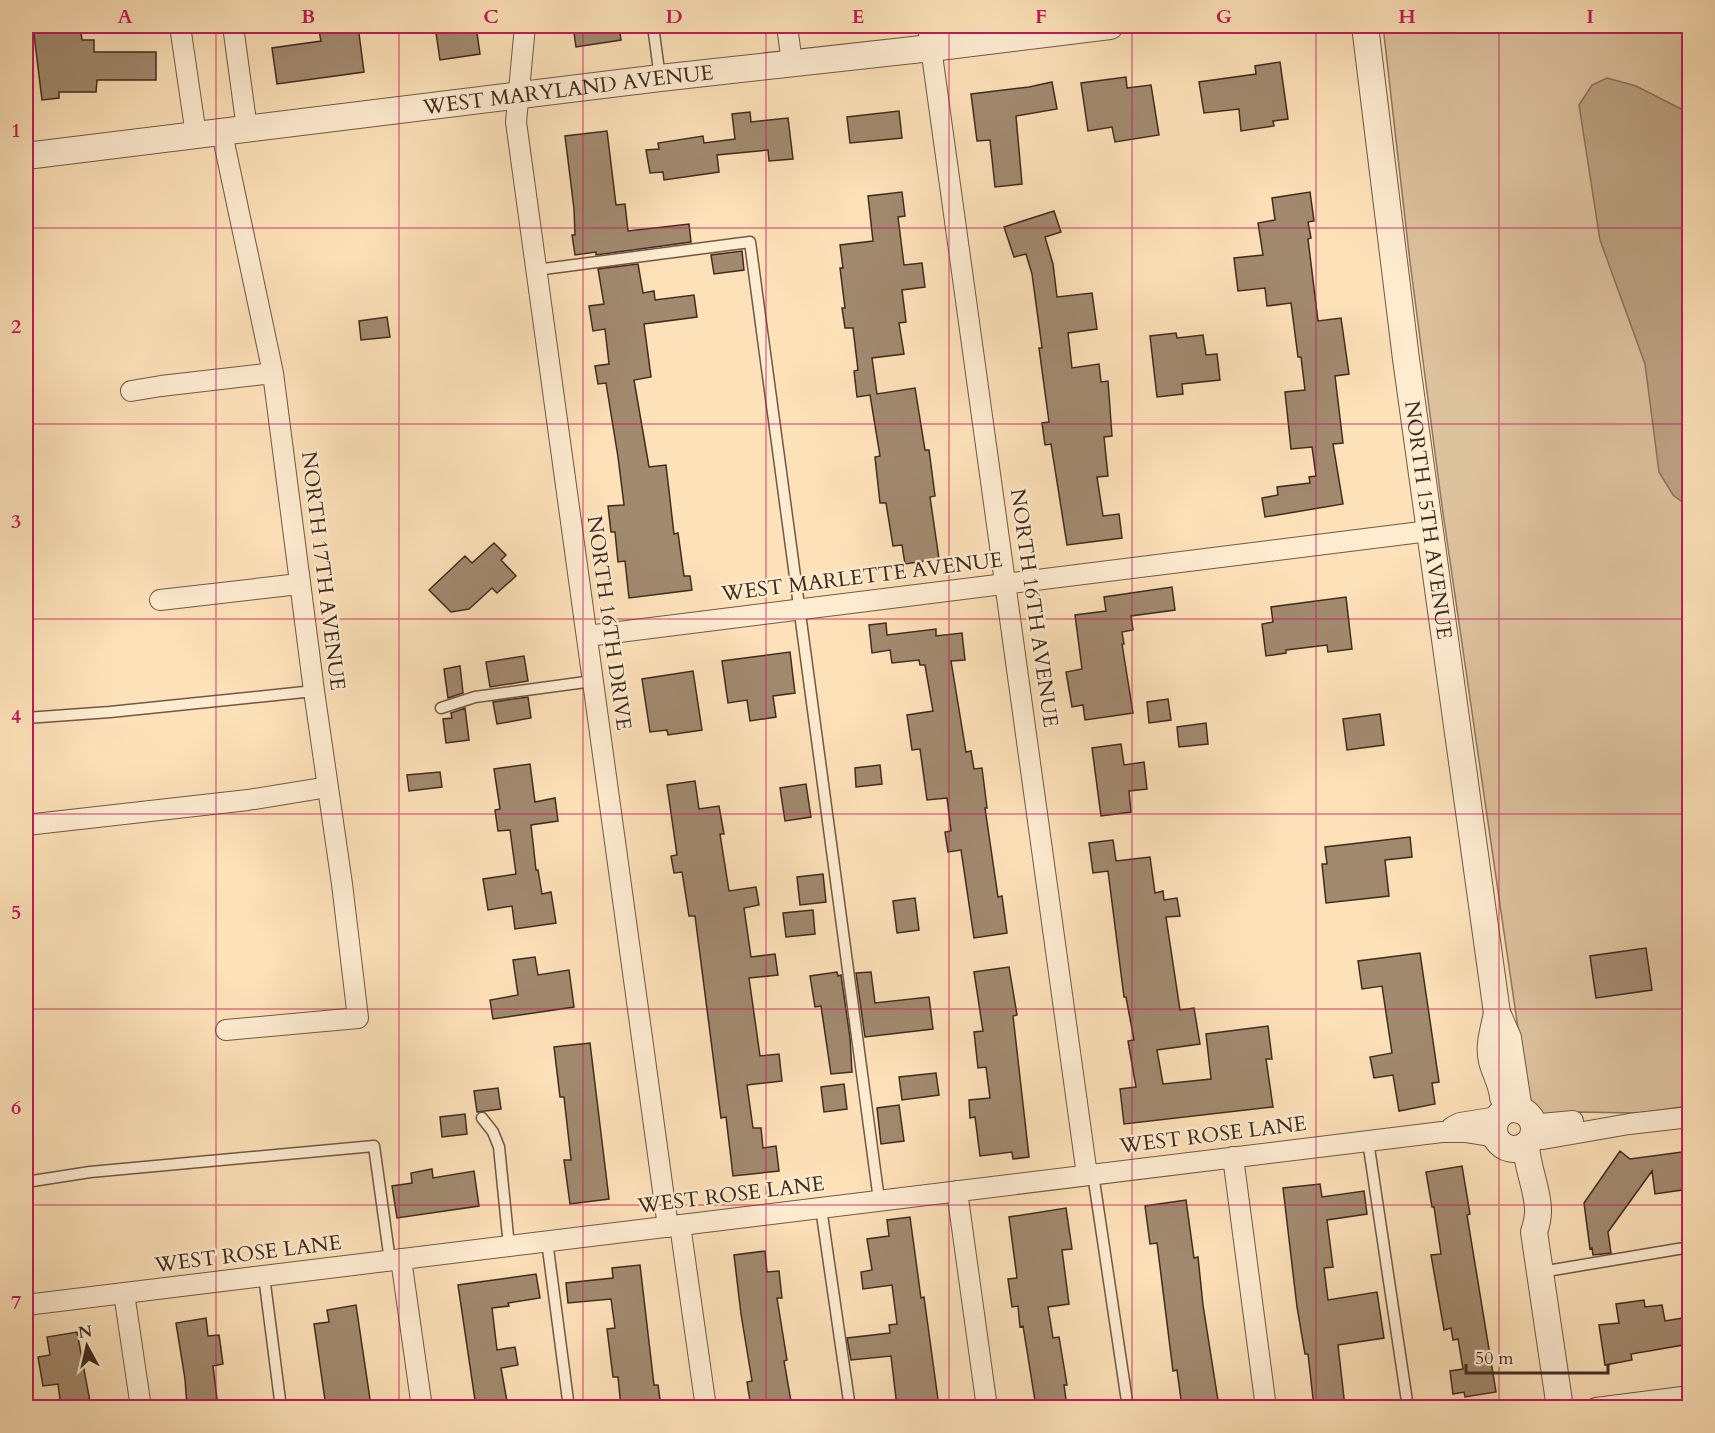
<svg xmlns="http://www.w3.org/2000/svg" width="1715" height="1433" viewBox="0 0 1715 1433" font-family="Cardo,serif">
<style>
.green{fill:#ddc29e;stroke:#8e765f;stroke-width:1.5}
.water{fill:#bda384;stroke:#8b735c;stroke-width:1.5}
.building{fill:#a28a6f;stroke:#402b20;stroke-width:1.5}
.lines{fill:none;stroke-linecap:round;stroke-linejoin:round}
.service-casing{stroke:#6f5846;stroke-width:13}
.minor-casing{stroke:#6f5846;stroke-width:22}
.tertiary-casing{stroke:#6f5846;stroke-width:28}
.service{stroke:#feecd1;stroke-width:10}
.minor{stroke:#feecd1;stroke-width:20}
.tertiary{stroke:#feecd1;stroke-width:26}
.grid{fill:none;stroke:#c2185b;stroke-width:1.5;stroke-opacity:0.55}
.labels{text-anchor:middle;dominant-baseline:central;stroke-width:4.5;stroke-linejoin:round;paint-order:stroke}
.street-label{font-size:21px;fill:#402b20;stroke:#feecd1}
.neatline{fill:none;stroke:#c2185b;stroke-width:2}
.grid-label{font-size:20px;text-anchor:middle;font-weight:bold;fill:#c2185b}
</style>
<rect width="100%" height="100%" fill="#fde1b8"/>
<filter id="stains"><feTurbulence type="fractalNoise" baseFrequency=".00333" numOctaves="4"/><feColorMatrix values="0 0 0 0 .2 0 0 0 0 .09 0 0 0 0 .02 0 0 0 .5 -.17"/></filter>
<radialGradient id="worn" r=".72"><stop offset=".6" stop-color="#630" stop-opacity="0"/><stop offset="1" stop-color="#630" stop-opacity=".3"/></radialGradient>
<path class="green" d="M1383,26H1689V1106L1638,1113L1579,1112L1562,1116L1543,1117L1529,1104L1442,506L1410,262Z"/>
<path class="water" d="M1607,78L1636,86L1689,113V507L1673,495L1659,472L1645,364L1600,240L1579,105L1592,85Z"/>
<path class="building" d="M33,26H80L82,40H94V52H156V80H97L96,92H59V98L42,100Z
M318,26H358L364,72L277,84L272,48L321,41Z
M435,26H476L480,54L440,60Z
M573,26H619L621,40L576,47Z
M1280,62L1288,119L1273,121L1274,126L1241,131L1239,109L1204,113L1199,82L1256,74L1255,66Z
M1126,77L1127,88L1151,85L1159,135L1115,142L1112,127L1088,131L1081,83Z
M1052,82L1057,109L1016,116L1022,184L995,187L990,140L977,141L971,94L1029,87Z
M899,111L902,138L850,143L847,117Z
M750,112L751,122L788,118L793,159L769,161L768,150L717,155L719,172L664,180L663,172L650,173L646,150L659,149L658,143L703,136L704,143L735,139L732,114Z
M607,131L616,205L625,204L628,231L689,224L691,242L596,255V252L575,255L572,235H575L574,209L565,136Z
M902,192L905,216L898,217L904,265L922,263L925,287L902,290L906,322L899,323L904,354L872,358L877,394L915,388L925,450H929L935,496L930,497L939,559L905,564L902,545L893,546L886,503H880L875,457L880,456L870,395L857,397L854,371L858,370L853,328H845L842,308H845L840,268H843L840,245L873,241L868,196Z
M1310,192L1314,221L1308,222L1311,238L1308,239L1318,321L1341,318L1349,374L1335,376L1343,443L1333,444L1343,504L1265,517L1262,498L1278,495L1277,487L1310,483L1309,477L1316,476L1312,447L1291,449L1285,392L1305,390L1301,357H1298L1291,303L1267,306L1265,288L1238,291L1234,258L1263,255L1258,223L1275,220L1272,198Z
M1054,211L1061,232L1045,237L1053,264L1057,297L1092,293L1097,329L1068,333L1072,368L1099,364L1101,382L1108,381L1112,436L1104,437L1108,476L1097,477L1103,516L1119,514L1122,538L1067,545L1051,444L1045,445L1042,423L1049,422L1039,348H1042L1032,274L1026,254L1014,257L1004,227Z
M742,251L744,270L714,274L711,255Z
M638,264L643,293L654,291L655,300L694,295L697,317L644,324L651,377L634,380L649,467L666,465L674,534L678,533L684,576H690L692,590L629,598L625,561L618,562L615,532H611L608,506L624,505L618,457L606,383L598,384L595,366L609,364L605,329L593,331L589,306L604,304L598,269Z
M387,317L390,337L361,340L359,321Z
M1176,333L1177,338L1203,335L1206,355L1217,354L1220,380L1182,384L1183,394L1157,397L1150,336Z
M494,543L506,555L501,560L516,576L497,593L492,588L469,609L451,612L429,590L465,556L472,563Z
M1172,587L1175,610L1131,616L1133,630L1122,632L1124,644H1122L1133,713L1085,720L1083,705L1072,707L1066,672L1082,669L1075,615L1106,611L1104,597Z
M1346,597L1352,649L1328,652L1327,645L1286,650V653L1266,656L1262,624L1273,622L1271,607Z
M886,623L887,635L936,629V636L962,633L965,660L951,661L966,752L971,751L974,769L982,768L987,808H985L998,897L1002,896L1007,933L974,938L961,850L948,852L945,832L951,831L947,798L927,800L920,749L912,750L907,715L933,711L925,665H920L919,660L892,663L890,650L872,653L869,625Z
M790,652L795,693L773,696L776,717L750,721L747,700L728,703L722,661Z
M524,656L528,681L490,687L486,662Z
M460,666L463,693L448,698L444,669Z
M693,671L702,730L668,735L667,730L650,732L642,679Z
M528,697L531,718L497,724L493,702Z
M1168,699L1171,720L1149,723L1147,702Z
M465,708L469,740L446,743L443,719L452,718L451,713Z
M1380,714L1384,745L1347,750L1343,719Z
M1206,723L1208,744L1179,747L1177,727Z
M1121,744L1124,765L1144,762L1147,789L1129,791L1131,812L1101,816L1092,748Z
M530,764L535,802L555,798L558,821L531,825L536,870H538L542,894L551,892L556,923L515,929L512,906L488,910L483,879L516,874L510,830L498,831L495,810L500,809L494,769Z
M880,765L882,784L856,787L855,768Z
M440,772L442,787L409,791L407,775Z
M695,781L699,809L719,806L724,834H720L729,891L756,887L759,905L744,908L751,957L775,954L778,975L749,978L760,1056L779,1054L782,1081L747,1085L753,1128H761L763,1148L776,1146L779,1171L733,1176L726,1117L721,1118L695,916H689L682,872L674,873L671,856L677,855L667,785Z
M806,784L811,817L785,821L780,788Z
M1410,837L1412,857L1385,860L1389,896L1326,903L1322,864H1327L1325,847Z
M1113,840L1116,861L1150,857L1155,893L1163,891L1164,900L1177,898L1180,916L1166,917L1180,1010L1194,1008L1200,1044L1157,1050L1163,1084L1211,1079L1206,1034L1268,1026L1272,1059H1266L1273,1107L1124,1124L1120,1089L1136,1087L1128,1041L1134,1040L1126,997H1124L1108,871L1093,873L1089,843Z
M823,874L826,902L800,905L797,877Z
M915,898L919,930L897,933L893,901Z
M813,910L815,934L786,937L783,913Z
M1646,948L1652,990L1596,998L1590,956Z
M1420,953L1439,1082L1432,1083L1435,1104L1399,1111L1393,1075L1374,1078L1370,1057L1392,1053L1382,986L1362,989L1358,961Z
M535,957L538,975L569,970L574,1007L493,1019L490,1000L518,995L513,960Z
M1009,967L1017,1015L1013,1016L1029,1157L1013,1159L1012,1152L980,1156L975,1117L970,1118L969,1100L990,1098L986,1067L978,1068L974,1032L983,1031L974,972Z
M837,972L838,976L841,975L850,1038L852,1072L831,1074L821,1006L815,1007L810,976Z
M871,972L875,1003L929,997L933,1029L865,1037L856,973Z
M590,1043L609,1199L570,1204L564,1160H571L564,1097H560L554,1047Z
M936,1073L939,1095L902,1100L899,1077Z
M844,1084L847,1109L824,1112L821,1087Z
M498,1088L501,1109L477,1112L474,1091Z
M899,1105L904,1141L881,1144L877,1108Z
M465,1114L467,1134L442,1137L440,1117Z
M1620,1151L1630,1159L1689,1151V1189L1655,1194L1652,1171L1608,1232L1611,1253L1593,1255L1592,1248L1590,1249L1584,1203Z
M1462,1166L1470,1214L1467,1215L1496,1392L1465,1397L1464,1392L1453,1394L1450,1371L1463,1369L1458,1339L1453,1340L1451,1328L1444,1330L1431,1255L1441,1254L1434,1207H1432L1426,1172Z
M432,1169L433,1178L474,1171L479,1206L397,1218L392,1186L412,1183L411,1173Z
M1320,1184L1322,1197L1364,1191L1367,1214L1327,1220L1333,1267L1324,1268L1328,1300L1377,1292L1384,1338L1338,1345L1345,1407H1314L1308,1354H1305L1297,1307L1283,1188Z
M1186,1200L1194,1258L1198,1257L1203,1305L1219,1407H1182L1177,1370L1173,1371L1157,1243L1150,1244L1145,1206Z
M1066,1208L1072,1249L1062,1250L1069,1304L1048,1307L1053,1338L1059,1337L1067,1385H1064L1067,1407H1036L1023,1326L1020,1327L1018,1306L1012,1307L1008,1279L1017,1278L1009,1217Z
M910,1217L921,1298L924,1297L939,1407H897L891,1356L851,1360L847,1338L890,1333L889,1325L897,1324L892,1285L863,1289L861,1272L872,1270L867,1239L889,1236L887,1220Z
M765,1251L767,1272L779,1271L782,1298H777L787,1360L784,1361L792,1407H751L747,1382L752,1381L741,1314L734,1255Z
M640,1265L654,1385H658L661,1407H621L618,1377H613L607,1329L615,1328L611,1299L568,1303L566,1283L613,1278L612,1268Z
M536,1274L540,1298L508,1303L509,1306L492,1308L497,1350L515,1347L518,1365L501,1368L508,1407H476L458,1285Z
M1644,1300L1645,1307L1662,1305L1665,1321L1689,1317V1344L1631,1354L1632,1360L1605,1365L1599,1325L1619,1323L1616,1304Z
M356,1305L371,1406L326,1407L314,1324L329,1322L327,1310Z
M206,1318L208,1336L219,1335L223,1364L213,1366L218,1407H187L185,1379L176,1323Z
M77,1332L91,1407H61L58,1384L43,1386L38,1357L50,1355L47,1337Z"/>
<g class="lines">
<g class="service-casing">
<path id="service" d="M653,26L660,78
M536,270L750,242L879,1200
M441,708L475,697L593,681
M26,718L110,712L314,691
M482,1118L493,1132L499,1147L509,1246
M1368,1141L1408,1408
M1093,1174L1128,1408
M26,1182L90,1172L374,1146L390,1261
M821,1208L850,1408
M547,1241L569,1408
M1541,1272L1690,1247
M264,1276L281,1408"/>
</g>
<g class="minor-casing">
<path id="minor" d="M180,26L196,135
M233,26L247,129
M525,26L516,122L668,1227
M787,26L792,63
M928,26L1087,1175
M222,133L273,373L314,691L342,884L358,1018L226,1030
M131,391L161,386L273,373
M160,600L299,584
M587,636L1429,531
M26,825L248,800L328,787
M1533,1122L1541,1124L1573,1121
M1452,1127L1460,1123L1498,1117
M1532,1138L1543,1139L1629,1124L1690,1117
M1233,1157L1266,1408
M957,1191L987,1408
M680,1225L706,1408
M401,1259L422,1408
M124,1293L141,1408
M26,1305L1442,1132H1465L1496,1137
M1596,1408L1690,1396"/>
</g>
<g class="tertiary-casing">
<g id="tertiary">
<path id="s1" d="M1365,26L1406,359L1497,1013L1508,1038L1519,1110"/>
<path id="s2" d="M26,156L660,78L931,48L1110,26"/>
<path d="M1497,1013C1494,1029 1488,1045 1492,1061C1495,1073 1502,1084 1503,1097"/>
<circle cx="1514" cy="1129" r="20"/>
<path d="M1526,1145C1527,1169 1539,1192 1538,1212C1538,1219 1536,1226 1534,1232L1560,1408"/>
</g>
</g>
<use href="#service" class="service"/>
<use href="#minor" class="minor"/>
<use href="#tertiary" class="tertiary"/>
</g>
<path class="grid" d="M216,26V1408M399,26V1408M583,26V1408M766,26V1408M949,26V1408M1132,26V1408M1316,26V1408M1499,26V1408M26,228H1690M26,424H1690M26,619H1690M26,814H1690M26,1009H1690M26,1205H1690"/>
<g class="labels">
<g class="street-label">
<text stroke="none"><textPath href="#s2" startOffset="546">WEST MARYLAND AVENUE</textPath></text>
<text stroke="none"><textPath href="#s1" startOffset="498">NORTH 15TH AVENUE</textPath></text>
<text transform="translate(323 571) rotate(83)">NORTH 17TH AVENUE</text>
<text transform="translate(862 577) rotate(-7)">WEST MARLETTE AVENUE</text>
<text transform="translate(1034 608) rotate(82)">NORTH 16TH AVENUE</text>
<text transform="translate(609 623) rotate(82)">NORTH 16TH DRIVE</text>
<text transform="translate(1213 1135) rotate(-7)">WEST ROSE LANE</text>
<text transform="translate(731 1195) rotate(-7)">WEST ROSE LANE</text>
<text transform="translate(248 1254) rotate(-7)">WEST ROSE LANE</text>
</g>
</g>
<rect width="1715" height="1433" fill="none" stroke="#fde1b8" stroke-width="66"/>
<g transform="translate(87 1346) rotate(352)" stroke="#feecd1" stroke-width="4.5" paint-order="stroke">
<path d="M0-4.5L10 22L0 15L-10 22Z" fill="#402b20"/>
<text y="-9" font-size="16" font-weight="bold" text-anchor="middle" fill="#402b20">N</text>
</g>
<path d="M1466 1364v9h142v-9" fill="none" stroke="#402b20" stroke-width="3"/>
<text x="1475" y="1364" font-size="18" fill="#402b20" stroke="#feecd1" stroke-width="4.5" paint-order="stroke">50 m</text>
<rect x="33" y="33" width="1649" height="1367" class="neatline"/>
<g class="grid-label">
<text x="125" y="23">A</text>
<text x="308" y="23">B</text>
<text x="491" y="23">C</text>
<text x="674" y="23">D</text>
<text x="858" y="23">E</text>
<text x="1041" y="23">F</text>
<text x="1224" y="23">G</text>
<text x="1407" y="23">H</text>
<text x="1590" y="23">I</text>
<text x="16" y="137">1</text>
<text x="16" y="333">2</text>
<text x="16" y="528">3</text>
<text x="16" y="723">4</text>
<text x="16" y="919">5</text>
<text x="16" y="1114">6</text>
<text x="16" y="1309">7</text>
</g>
<rect width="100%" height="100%" filter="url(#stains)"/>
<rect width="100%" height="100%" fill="url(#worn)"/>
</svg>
